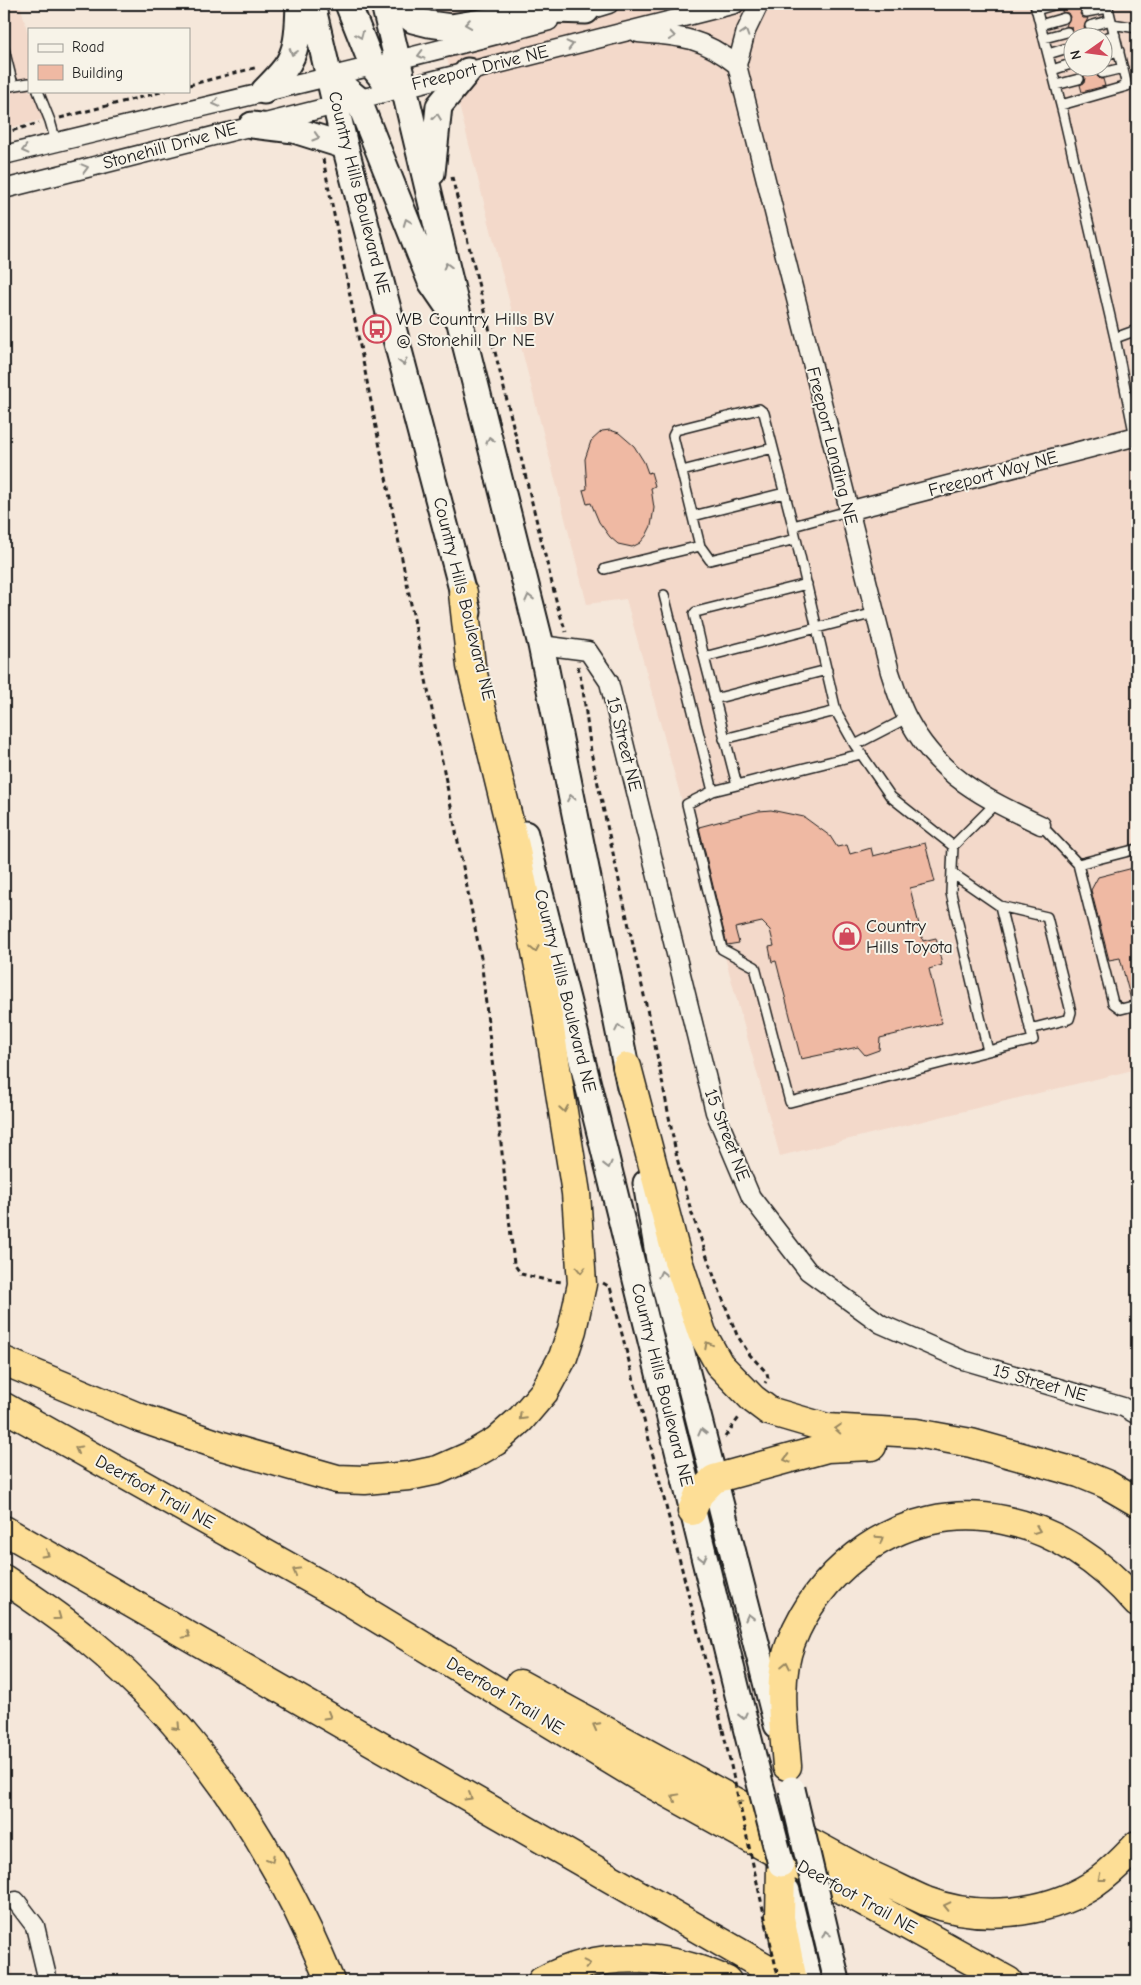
<svg xmlns="http://www.w3.org/2000/svg" width="1141" height="1985" viewBox="0 0 1141 1985" font-family="'Comic Neue',sans-serif">
<style>
.built{fill:#f3d9ca;fill-rule:evenodd}
.building{fill:#efb9a3;stroke:#1c1c1c}
.lines{fill:none;stroke-linecap:round;stroke-linejoin:round}
.lane-casing{stroke:#1c1c1c;stroke-width:12}
.street-casing{stroke:#1c1c1c;stroke-width:21}
.secondary-casing{stroke:#1c1c1c;stroke-width:29}
.highway-casing{stroke:#1c1c1c;stroke-width:31}
.path{stroke:#1c1c1c;stroke-width:3;stroke-dasharray:5 4;stroke-linecap:butt}
.lane{stroke:#f7f3e8;stroke-width:9}
.street{stroke:#f7f3e8;stroke-width:18}
.secondary{stroke:#f7f3e8;stroke-width:25}
.highway{stroke:#fdde96;stroke-width:28}
.secondary-bridge-casing{stroke:#1c1c1c;stroke-width:29;stroke-linecap:butt}
.path-bridge{stroke:#1c1c1c;stroke-width:3;stroke-dasharray:5 4;stroke-linecap:butt}
.secondary-bridge{stroke:#f7f3e8;stroke-width:25}
.oneway{stroke:#94928c}
.oneway2{stroke:#98875f}
.labels{text-anchor:middle;dominant-baseline:central;stroke-width:4;stroke-linejoin:round;paint-order:stroke}
.street-label{font-size:18px;fill:#1c1c1c;stroke:#f7f3e8}
.poi-label{font-size:18px;fill:#1c1c1c;stroke:#f7f3e8;text-anchor:start}
</style>
<rect width="100%" height="100%" fill="#f5e7da"/>
<filter id="ink" filterUnits="userSpaceOnUse"><feTurbulence type="fractalNoise" baseFrequency=".02" numOctaves="2"/><feDisplacementMap in="SourceGraphic" scale="10" xChannelSelector="R" yChannelSelector="G"/><feConvolveMatrix kernelMatrix="1 2 1 2 8 2 1 2 1" color-interpolation-filters="sRGB"/></filter>
<g filter="url(#ink)">
<path class="built" d="M4,4H20L29,38V91H42L49,118L4,129Z
M433,4H1137V1069L780,1156L626,599L587,604ZM1074,38H1104V68H1074Z
M4,1935L15,1981H4Z"/>
<path class="building" d="M1063,4H1084L1080,14L1083,18H1088L1084,27L1086,31L1091,32L1093,38H1070L1073,31L1071,27L1066,26L1070,17L1068,13L1062,12Z
M1078,68H1099L1096,71V75L1100,79H1103L1105,86L1082,92L1080,85L1084,83L1085,78L1083,74L1077,73L1076,69Z
M610,430L619,433L634,446L644,462L648,473L651,472L655,486L651,488L654,508L651,526L646,536L640,543L632,547L618,544L610,537L599,522L591,503L587,504L583,490L587,489L585,459L591,441L602,431Z
M771,810L804,817L830,836L837,847L847,845L850,854L871,848L873,856L925,843L935,882L910,888L923,941L936,938L942,965L929,969L942,1023L880,1038L879,1050L865,1055L858,1047L801,1059L776,961L772,962L769,947L774,946L770,930L762,922L735,928L739,943L727,945L699,827L759,811Z
M1137,867V999L1131,1000L1120,958L1109,960L1091,890L1098,877Z"/>
<g class="lines">
<g class="lane-casing">
<path id="lane" d="M1035,4L1063,113L1115,338
M1036,10L1057,4
M1086,12L1108,8
M1112,24L1137,28
M1040,25L1064,18
M1090,26L1111,20
M1044,38L1067,32
M1104,38L1115,35
M4,49L13,85
M1048,54L1071,47
M1104,55L1119,51
M1052,70L1074,63
M1102,73L1123,68
M1056,85L1079,79
M4,87L29,83
M38,91L50,121L56,142
M1061,105L1127,86L1107,4
M1135,437L1115,338L1137,330
M682,471L773,448
M693,516L784,493
M793,526L836,711L855,745L891,797L953,846L995,804
M700,546L710,560L796,539
M605,569L700,546L673,436L676,430L759,409L764,413L793,526L848,511
M807,584L696,612L694,614L704,657L875,613
M664,595L713,791L737,785L704,657
M714,699L827,670
M724,739L836,711
M855,745L907,718
M737,785L861,754
M713,791L687,804L722,949L755,967L790,1102L988,1051L951,893L953,846
M1041,825L1078,864L1113,1003L1121,1009L1137,1005
M1078,864L1137,849
M952,873L1000,906L1033,1040L988,1051
M1000,906L1047,917L1071,1012L1069,1019L1030,1029"/>
</g>
<g class="street-casing">
<path id="street" d="M759,4L746,31L737,65L890,672C895,687 900,705 908,719C939,777 984,798 1041,825
M576,14L609,4
M638,33C681,36 702,37 737,65
M4,155C185,110 368,70 549,21
M4,189L735,4
M848,511L1137,436
M541,645L588,651L609,682L715,1112L751,1197L808,1271L881,1324L963,1360L1123,1407L1137,1415
M16,1901L35,1926L48,1981"/>
</g>
<g class="secondary-casing">
<path id="secondary" d="M312,4L345,146L468,612
M348,4L373,67L382,78L404,88
M384,4L461,327L541,645L630,1087
M393,4L413,20L429,24L451,27L553,10L586,11
M330,76L358,99L431,282L453,314
M264,91C271,84 279,76 285,68C299,50 298,25 299,4
M252,125L294,130L345,146
M432,173L439,106L468,71
M525,834L567,999L755,1764
M646,1183L661,1271L777,1725
M787,1891L809,1981"/>
</g>
<g class="highway-casing">
<path id="highway" d="M627,1067L678,1261L702,1333L719,1364L753,1399L769,1411L827,1428L916,1433L971,1443L1079,1473L1106,1484L1137,1502
M4,1361L138,1417L222,1446L337,1479L365,1480L409,1476L438,1470L470,1456L496,1441L521,1419L544,1392L563,1357L572,1330L582,1284L576,1193L544,992L515,846L471,666L463,593
M4,1407L339,1595L639,1777L1008,1981
M692,1511L699,1494L714,1479L827,1448L872,1446
M4,1530L789,1981
M4,1579C32,1598 61,1617 87,1639C198,1729 276,1850 330,1981
M520,1684L870,1875C889,1883 907,1893 926,1901C978,1921 1044,1915 1091,1886C1108,1875 1124,1859 1137,1845
M787,1766C784,1726 776,1681 791,1642C805,1607 826,1579 856,1556C950,1483 1065,1518 1137,1603
M781,1864L780,1918L793,1981
M542,1981C600,1949 668,1953 727,1981"/>
</g>
<path class="path" d="M189,85L258,67
M60,118L165,91
M4,133L39,123
M323,159L481,958L514,1264L521,1274L546,1280L562,1282
M452,177L558,608L566,632
M578,666L583,690L591,752L657,1055L677,1158L691,1211L716,1282L737,1335L750,1355L767,1373L768,1378L765,1383
M603,1283L610,1287L723,1730
M725,1437L740,1416"/>
<use href="#lane" class="lane"/>
<use href="#street" class="street"/>
<use href="#secondary" class="secondary"/>
<use href="#highway" class="highway"/>
<g class="secondary-bridge-casing">
<path id="secondary-bridge" d="M755,1764L781,1864
M792,1789L837,1981"/>
</g>
<path class="path-bridge" d="M723,1730L779,1981"/>
<use href="#secondary-bridge" class="secondary-bridge"/>
</g>
<defs><path id="oneway-chevron" d="M-2-3.5L2.5 0L-2 3.5" fill="none" stroke-width="1.6" stroke-linecap="round" stroke-linejoin="round" transform="scale(1.25)"/></defs>
<g class="oneway">
<use href="#oneway-chevron" transform="translate(468 24) rotate(171)"/>
<use href="#oneway-chevron" transform="translate(745 33) rotate(-72)"/>
<use href="#oneway-chevron" transform="translate(360 35) rotate(67)"/>
<use href="#oneway-chevron" transform="translate(672 36) rotate(8)"/>
<use href="#oneway-chevron" transform="translate(570 45) rotate(-14)"/>
<use href="#oneway-chevron" transform="translate(293 52) rotate(108)"/>
<use href="#oneway-chevron" transform="translate(421 55) rotate(166)"/>
<use href="#oneway-chevron" transform="translate(216 103) rotate(166)"/>
<use href="#oneway-chevron" transform="translate(437 117) rotate(-83)"/>
<use href="#oneway-chevron" transform="translate(316 137) rotate(17)"/>
<use href="#oneway-chevron" transform="translate(25 150) rotate(166)"/>
<use href="#oneway-chevron" transform="translate(85 168) rotate(-15)"/>
<use href="#oneway-chevron" transform="translate(407 222) rotate(-111)"/>
<use href="#oneway-chevron" transform="translate(447 266) rotate(-104)"/>
<use href="#oneway-chevron" transform="translate(403 362) rotate(75)"/>
<use href="#oneway-chevron" transform="translate(490 440) rotate(-104)"/>
<use href="#oneway-chevron" transform="translate(529 598) rotate(-104)"/>
<use href="#oneway-chevron" transform="translate(571 798) rotate(-101)"/>
<use href="#oneway-chevron" transform="translate(619 1028) rotate(-102)"/>
<use href="#oneway-chevron" transform="translate(608 1165) rotate(76)"/>
<use href="#oneway-chevron" transform="translate(662 1274) rotate(-103)"/>
<use href="#oneway-chevron" transform="translate(702 1432) rotate(-104)"/>
<use href="#oneway-chevron" transform="translate(703 1558) rotate(76)"/>
<use href="#oneway-chevron" transform="translate(749 1617) rotate(-104)"/>
<use href="#oneway-chevron" transform="translate(743 1716) rotate(76)"/>
<use href="#oneway-chevron" transform="translate(826 1934) rotate(-103)"/>
</g>
<g class="oneway2">
<use href="#oneway-chevron" transform="translate(535 949) rotate(79)"/>
<use href="#oneway-chevron" transform="translate(564 1109) rotate(81)"/>
<use href="#oneway-chevron" transform="translate(581 1270) rotate(89)"/>
<use href="#oneway-chevron" transform="translate(708 1345) rotate(-118)"/>
<use href="#oneway-chevron" transform="translate(522 1417) rotate(134)"/>
<use href="#oneway-chevron" transform="translate(838 1429) rotate(-177)"/>
<use href="#oneway-chevron" transform="translate(78 1449) rotate(-151)"/>
<use href="#oneway-chevron" transform="translate(787 1459) rotate(165)"/>
<use href="#oneway-chevron" transform="translate(1037 1530) rotate(21)"/>
<use href="#oneway-chevron" transform="translate(880 1539) rotate(-33)"/>
<use href="#oneway-chevron" transform="translate(46 1554) rotate(30)"/>
<use href="#oneway-chevron" transform="translate(296 1571) rotate(-151)"/>
<use href="#oneway-chevron" transform="translate(58 1617) rotate(36)"/>
<use href="#oneway-chevron" transform="translate(187 1635) rotate(30)"/>
<use href="#oneway-chevron" transform="translate(786 1665) rotate(-78)"/>
<use href="#oneway-chevron" transform="translate(328 1716) rotate(30)"/>
<use href="#oneway-chevron" transform="translate(596 1726) rotate(-152)"/>
<use href="#oneway-chevron" transform="translate(177 1727) rotate(47)"/>
<use href="#oneway-chevron" transform="translate(469 1797) rotate(30)"/>
<use href="#oneway-chevron" transform="translate(675 1797) rotate(-151)"/>
<use href="#oneway-chevron" transform="translate(739 1804) rotate(-151)"/>
<use href="#oneway-chevron" transform="translate(271 1859) rotate(61)"/>
<use href="#oneway-chevron" transform="translate(1101 1878) rotate(142)"/>
<use href="#oneway-chevron" transform="translate(947 1906) rotate(-167)"/>
<use href="#oneway-chevron" transform="translate(587 1964) rotate(-13)"/>
</g>
</g>
<defs>
<g id="bus-ring" transform="scale(1.4375)"><circle r="9.5" fill="#f7f3e8" stroke="#d1495b" stroke-width="1.5"/><path d="M-5-6H5V4H4V6H2V4H-2V6H-4V4H-5ZM-3.5-4V0h7V-4ZM-3.5 1.2v1.5H-2V1.2ZM2 1.2v1.5H3.5V1.2Z" fill="#d1495b"/></g>
<g id="shop-ring" transform="scale(1.4375)"><circle r="9.5" fill="#f7f3e8" stroke="#d1495b" stroke-width="1.5"/><path d="M-5-2.5h2.3a2.7 3.5 0 0 1 5.4 0H5L5.5 6h-11ZM-1.5-2.5h3a1.5 2.3 0 0 0-3 0Z" fill="#d1495b"/></g>
</defs>
<g fill-rule="evenodd">
<use href="#bus-ring" x="377" y="329"/>
<use href="#shop-ring" x="847" y="936"/>
</g>
<g class="labels">
<g class="street-label">
<text transform="translate(480 68) rotate(-14)">Freeport Drive NE</text>
<text transform="translate(170 146) rotate(-15)">Stonehill Drive NE</text>
<text transform="translate(359 193) rotate(76)">Country Hills Boulevard NE</text>
<text transform="translate(832 446) rotate(76)">Freeport Landing NE</text>
<text transform="translate(993 474) rotate(-15)">Freeport Way NE</text>
<text transform="translate(464 599) rotate(76)">Country Hills Boulevard NE</text>
<text transform="translate(624 744) rotate(76)">15 Street NE</text>
<text transform="translate(565 991) rotate(76)">Country Hills Boulevard NE</text>
<text transform="translate(727 1135) rotate(69)">15 Street NE</text>
<text transform="translate(1040 1383) rotate(16)">15 Street NE</text>
<text transform="translate(662 1385) rotate(76)">Country Hills Boulevard NE</text>
<text transform="translate(155 1492) rotate(29)">Deerfoot Trail NE</text>
<text transform="translate(505 1696) rotate(31)">Deerfoot Trail NE</text>
<text transform="translate(857 1897) rotate(29)">Deerfoot Trail NE</text>
</g>
<g class="poi-label">
<text x="396" y="319">WB Country Hills BV<tspan x="396" dy="21">@ Stonehill Dr NE</tspan></text>
<text x="866" y="926">Country<tspan x="866" dy="21">Hills Toyota</tspan></text>
</g>
</g>
<rect width="1141" height="1985" fill="none" stroke="#f7f3e8" stroke-width="20"/>
<rect x="10" y="10" width="1121" height="1965" fill="none" stroke="#1c1c1c" stroke-width="2" filter="url(#ink)"/>
<rect x="28" y="28" width="162" height="65" fill="#f7f3e8" stroke="#9f9d96"/>
<rect x="38" y="44" width="25" height="8" fill="#f7f3e8" stroke="#9f9d96"/>
<text x="72" y="52" font-size="15" fill="#1c1c1c">Road</text>
<rect x="38" y="65" width="25" height="15" fill="#efb9a3" stroke="#9f9d96"/>
<text x="72" y="78" font-size="15" fill="#1c1c1c">Building</text>
<g transform="translate(1088 52) rotate(256)"><circle r="24" fill="#f7f3e8" stroke="#9f9d96"/>
<path d="M0-4L9 19L0 12L-9 19Z" fill="#d1495b"/>
<text y="-8" font-size="14" font-weight="bold" text-anchor="middle" fill="#1c1c1c">N</text>
</g>
</svg>
